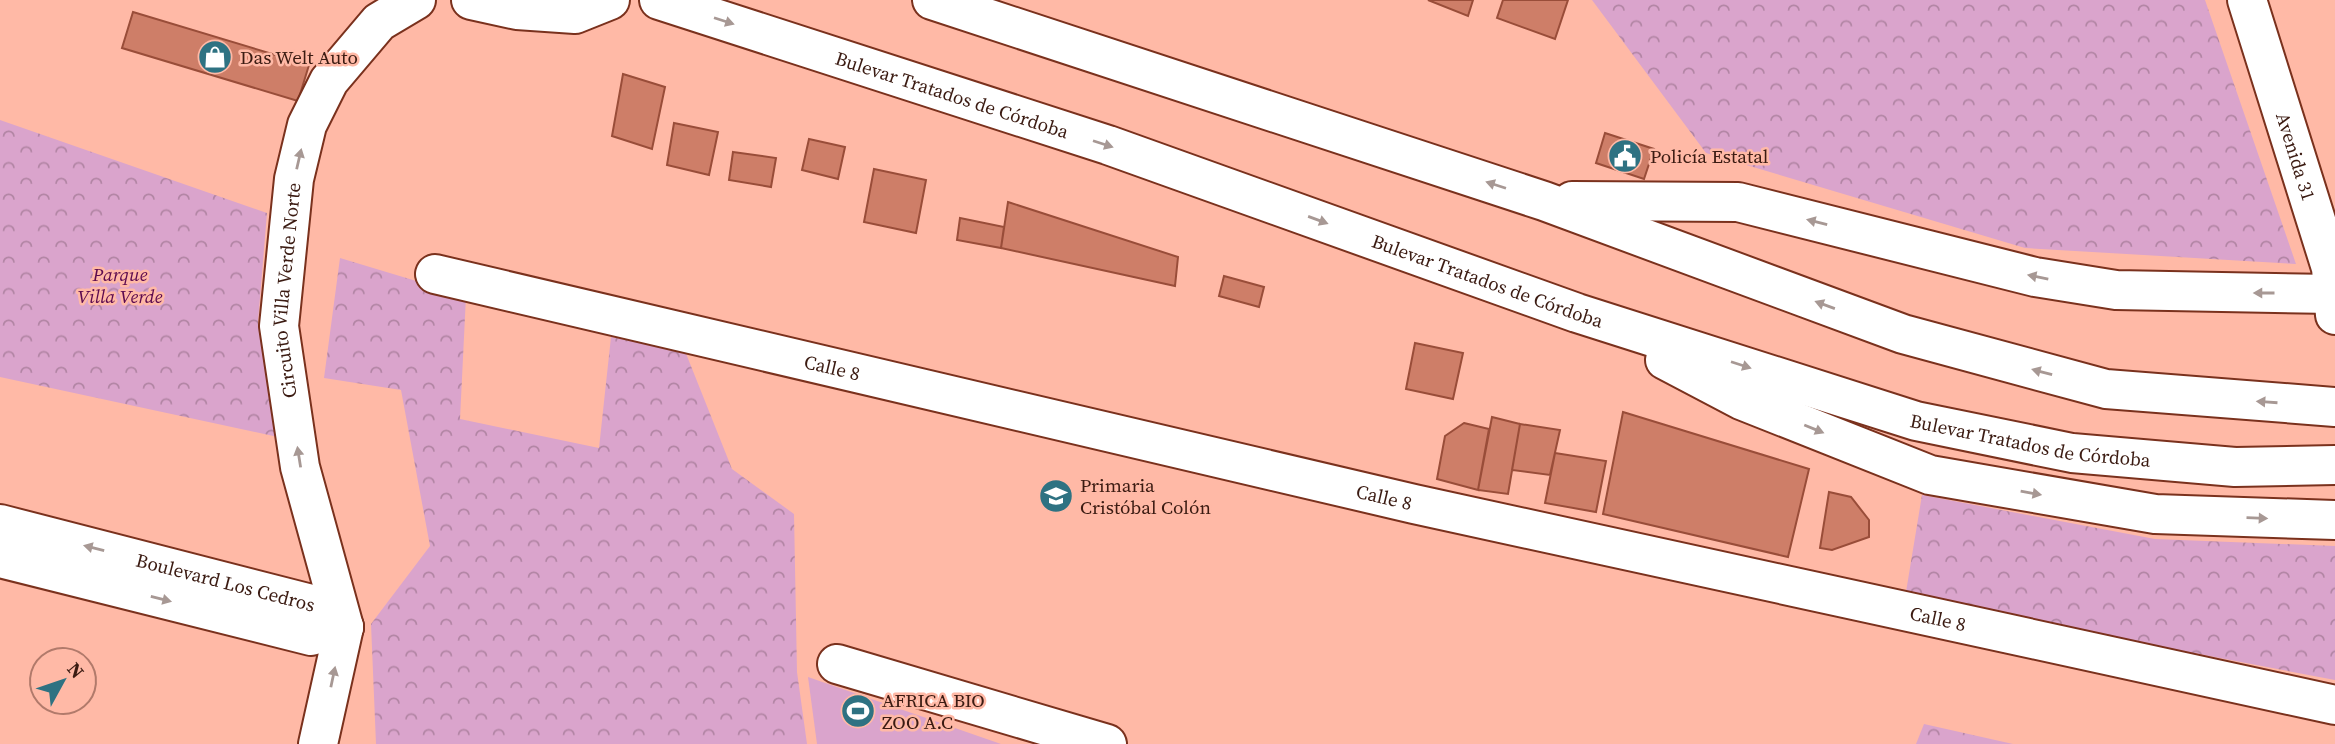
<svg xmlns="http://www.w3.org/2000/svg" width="2335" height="744" viewBox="0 0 2335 744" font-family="'Source Serif 4',serif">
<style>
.forest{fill:url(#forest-crowns)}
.pitch{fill:#daa4cc}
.building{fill:#ce7e68;stroke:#994d39;stroke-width:2}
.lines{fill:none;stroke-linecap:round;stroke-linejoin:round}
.minor-casing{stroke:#7a311d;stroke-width:42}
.major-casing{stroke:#7a311d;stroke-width:42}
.minor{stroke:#fff;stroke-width:38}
.major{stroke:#fff;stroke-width:38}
.oneway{fill:#a79894}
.labels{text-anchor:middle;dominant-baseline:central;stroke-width:5;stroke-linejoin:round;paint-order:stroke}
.poi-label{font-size:19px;fill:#3b1b12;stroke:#ffb9a6;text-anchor:start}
.street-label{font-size:19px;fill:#3b1b12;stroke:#ffb9a6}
.park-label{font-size:19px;font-style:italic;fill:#5c0a4f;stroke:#ffb9a6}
</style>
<defs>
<pattern id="forest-crowns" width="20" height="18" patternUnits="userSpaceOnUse" patternTransform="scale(1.75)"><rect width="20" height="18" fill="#daa4cc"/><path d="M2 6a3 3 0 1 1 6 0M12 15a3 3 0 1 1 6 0" fill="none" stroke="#b285a4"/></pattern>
</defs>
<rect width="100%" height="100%" fill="#ffb9a6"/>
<path class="forest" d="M1592,0H2205L2296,264L2025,248L1706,153Z
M0,120L267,213L258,322L278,437L0,377Z
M340,258L466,296L460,419L599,448L611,337L685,351L732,469L794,514L797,672L807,744H376L371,624L430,546L401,390L324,378Z
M1922,495L2155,539L2335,546V680L1905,598Z
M1924,724L2013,744H1916Z"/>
<path class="pitch" d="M808,677L1001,744H817Z"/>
<path class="building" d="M1428,0H1473L1468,16Z
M1503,0H1568L1555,39L1497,18Z
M133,12L309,65L298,101L122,48Z
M623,74L665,87L652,149L612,136Z
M674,123L718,132L709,175L667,165Z
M1605,133L1654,149L1644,179L1596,163Z
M809,139L845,147L838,179L802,170Z
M733,152L776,158L771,187L729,180Z
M874,169L926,180L916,233L864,222Z
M1008,202L1178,257L1175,286L1001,248Z
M960,218L1004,227L1001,248L957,240Z
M1224,276L1264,287L1259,307L1219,296Z
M1415,343L1463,353L1453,399L1406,389Z
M1623,412L1809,469L1788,557L1603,514Z
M1492,417L1520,424L1508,494L1478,490Z
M1464,423L1489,429L1478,490L1437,479L1445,436Z
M1520,424L1560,430L1550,475L1512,470Z
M1555,453L1606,461L1596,512L1545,503Z
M1829,492L1851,497L1869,520V537L1832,550L1820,548Z"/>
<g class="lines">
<g class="minor-casing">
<g id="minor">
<path id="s1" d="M2247,0L2331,268L2335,315"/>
<path id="s2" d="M435,274L1414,504L2335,705"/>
<path id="s3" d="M0,524L315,605L344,627"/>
<path d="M0,558L311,636L344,627"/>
<path d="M837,664L1107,744"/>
<path id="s4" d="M318,744L344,627L300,467L279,326L294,179L307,125L329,81L379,22L416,0"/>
</g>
</g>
<g class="major-casing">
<g id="major">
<path d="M471,0L517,10L575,14L610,0"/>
<path id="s5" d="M659,0L1108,145L1577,313L1916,421L2072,453L2235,467L2335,465"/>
<path d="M932,0L1544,201L1903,334L2106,389L2335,407"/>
<path d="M1572,201L1738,202L2035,277L2116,290L2333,294"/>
<path d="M1665,360L1741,400L1930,475L2155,514L2335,520"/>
</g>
</g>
<use href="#minor" class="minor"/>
<use href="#major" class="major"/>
</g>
<defs><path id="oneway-solid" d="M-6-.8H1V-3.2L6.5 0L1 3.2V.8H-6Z" transform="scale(1.75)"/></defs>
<g class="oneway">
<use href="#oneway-solid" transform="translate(724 21) rotate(18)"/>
<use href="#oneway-solid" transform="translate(1103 144) rotate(18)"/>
<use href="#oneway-solid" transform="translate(299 159) rotate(-77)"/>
<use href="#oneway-solid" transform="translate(1496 185) rotate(-162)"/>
<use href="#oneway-solid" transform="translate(1318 220) rotate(20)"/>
<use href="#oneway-solid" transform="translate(1817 222) rotate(-166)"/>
<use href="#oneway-solid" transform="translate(2038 277) rotate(-169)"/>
<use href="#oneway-solid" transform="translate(2264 293) rotate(-180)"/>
<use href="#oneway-solid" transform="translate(1825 305) rotate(-160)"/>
<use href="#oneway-solid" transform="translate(1741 365) rotate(18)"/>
<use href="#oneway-solid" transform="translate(2042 372) rotate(-165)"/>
<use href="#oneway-solid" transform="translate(2267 402) rotate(-176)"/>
<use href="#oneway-solid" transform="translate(1814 429) rotate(22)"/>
<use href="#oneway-solid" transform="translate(299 457) rotate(-99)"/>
<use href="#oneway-solid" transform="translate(2031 493) rotate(10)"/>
<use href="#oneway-solid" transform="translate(2257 518) rotate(2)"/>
<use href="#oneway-solid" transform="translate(94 548) rotate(-166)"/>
<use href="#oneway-solid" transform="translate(161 599) rotate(14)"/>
<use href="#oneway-solid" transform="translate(333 677) rotate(-78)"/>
</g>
<defs>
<g id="shop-disc" transform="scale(1.75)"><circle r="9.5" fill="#2e7282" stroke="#ffb9a6"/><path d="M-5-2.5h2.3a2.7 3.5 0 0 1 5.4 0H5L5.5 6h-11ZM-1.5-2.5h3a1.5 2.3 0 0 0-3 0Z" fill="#fff"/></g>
<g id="civic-disc" transform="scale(1.75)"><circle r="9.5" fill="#2e7282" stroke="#ffb9a6"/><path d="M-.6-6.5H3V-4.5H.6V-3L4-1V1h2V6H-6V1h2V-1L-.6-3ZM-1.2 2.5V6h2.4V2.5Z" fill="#fff"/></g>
<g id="school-disc" transform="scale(1.75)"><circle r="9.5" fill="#2e7282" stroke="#ffb9a6"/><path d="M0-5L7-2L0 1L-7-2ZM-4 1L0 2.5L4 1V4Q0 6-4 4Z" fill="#fff"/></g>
<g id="stadium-disc" transform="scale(1.75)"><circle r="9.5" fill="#2e7282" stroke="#ffb9a6"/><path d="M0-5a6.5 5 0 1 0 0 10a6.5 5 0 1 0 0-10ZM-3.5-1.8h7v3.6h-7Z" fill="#fff"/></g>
</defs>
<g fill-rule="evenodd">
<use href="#shop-disc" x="215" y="57"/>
<use href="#civic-disc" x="1625" y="156"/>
<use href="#school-disc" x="1056" y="496"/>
<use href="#stadium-disc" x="858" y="711"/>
</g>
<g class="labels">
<g class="poi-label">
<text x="240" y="57">Das Welt Auto</text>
<text x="1650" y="156">Policía Estatal</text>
<text x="1080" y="485">Primaria<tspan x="1080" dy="22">Cristóbal Colón</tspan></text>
<text x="882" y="700">AFRICA BIO<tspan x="882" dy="22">ZOO A.C</tspan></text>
</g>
<g class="street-label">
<text stroke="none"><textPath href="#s5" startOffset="308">Bulevar Tratados de Córdoba</textPath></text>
<text stroke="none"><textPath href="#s1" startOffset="164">Avenida 31</textPath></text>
<text stroke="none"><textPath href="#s5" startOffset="875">Bulevar Tratados de Córdoba</textPath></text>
<text stroke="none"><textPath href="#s4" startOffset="464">Circuito Villa Verde Norte</textPath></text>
<text stroke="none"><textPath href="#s2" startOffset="408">Calle 8</textPath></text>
<text stroke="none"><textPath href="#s5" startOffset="1442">Bulevar Tratados de Córdoba</textPath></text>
<text stroke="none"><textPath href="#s2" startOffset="975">Calle 8</textPath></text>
<text stroke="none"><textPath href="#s3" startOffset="233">Boulevard Los Cedros</textPath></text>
<text stroke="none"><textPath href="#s2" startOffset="1542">Calle 8</textPath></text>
</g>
<g class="park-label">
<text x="120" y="274">Parque<tspan x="120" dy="22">Villa Verde</tspan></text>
</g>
</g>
<g transform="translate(63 681) rotate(50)"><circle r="33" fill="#ffb9a6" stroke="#b17a6b" stroke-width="2"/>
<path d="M0-5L12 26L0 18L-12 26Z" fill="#2e7282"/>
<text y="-10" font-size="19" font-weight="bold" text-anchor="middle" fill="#3b1b12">N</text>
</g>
</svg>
